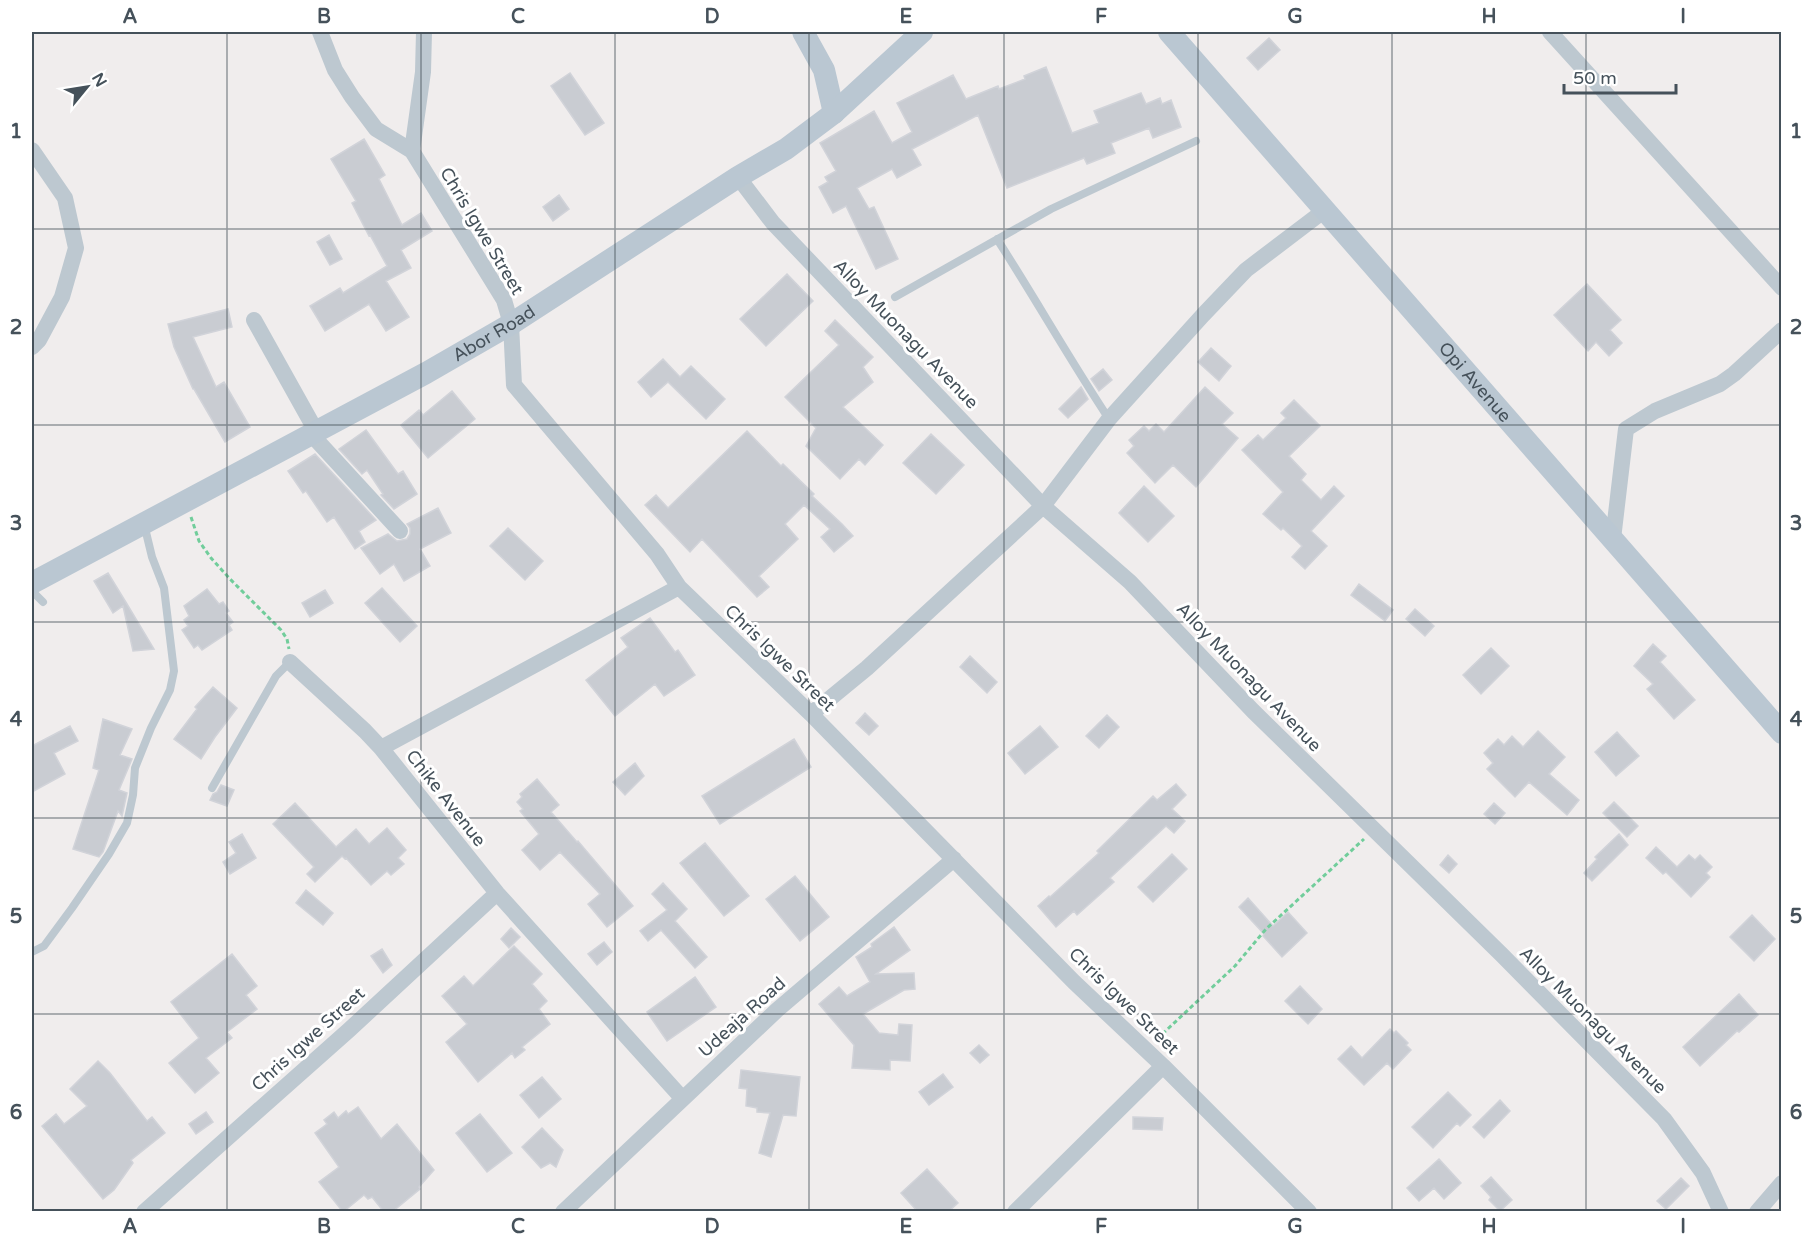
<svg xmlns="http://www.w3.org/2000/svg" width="1813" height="1243" viewBox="0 0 1813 1243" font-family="'Varela Round',sans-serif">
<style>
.building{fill:#c9ccd2;stroke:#d1d3d9;stroke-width:1.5}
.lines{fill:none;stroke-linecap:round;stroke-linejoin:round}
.path{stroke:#71cd9b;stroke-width:3;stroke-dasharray:4.5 3;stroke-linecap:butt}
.lane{stroke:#bdc8d0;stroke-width:8}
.street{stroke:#bdc8d0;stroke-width:16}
.secondary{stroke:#bac7d2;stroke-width:22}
.grid{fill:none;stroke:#45515a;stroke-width:1.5;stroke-opacity:0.55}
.labels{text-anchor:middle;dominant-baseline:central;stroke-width:6;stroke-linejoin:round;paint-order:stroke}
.street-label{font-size:18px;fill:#45515a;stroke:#fff}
.neatline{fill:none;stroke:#45515a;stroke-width:2}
.grid-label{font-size:20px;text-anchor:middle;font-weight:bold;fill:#45515a}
</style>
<rect width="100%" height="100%" fill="#f0eded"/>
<path class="building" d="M1269,38L1280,50L1258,70L1247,58Z
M1046,67L1072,133L1099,123L1094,111L1141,93L1146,104L1160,98L1162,104L1171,100L1181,127L1153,138L1149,128L1111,143L1115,153L1087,164L1084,158L1007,188L978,115L912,149L921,165L897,178L892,169L857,188L869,209L874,207L898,259L876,269L846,206L833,213L819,187L828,182L825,177L836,171L820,143L874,111L892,143L912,132L897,103L953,75L966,99L998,86L999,89L1025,79L1024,76Z
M570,73L604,123L585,135L551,86Z
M364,139L385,175L379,179L402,225L421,213L432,231L401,250L411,268L386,281L409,317L386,331L369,304L325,331L310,306L340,288L343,293L387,266L370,235L369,236L352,203L356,201L331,159Z
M559,195L569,209L553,221L543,207Z
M329,235L342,259L330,265L317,242Z
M787,274L813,301L766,346L740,319Z
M1587,284L1621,320L1610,330L1622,343L1609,356L1596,342L1588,351L1554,315Z
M228,309L232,327L193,337L216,387L224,382L250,427L225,442L194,389H193L174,347L168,324Z
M835,320L873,357L863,367L873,382L843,407L883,445L865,465L859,459L840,479L806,446L816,428L785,397L839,345L825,331Z
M1211,348L1231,366L1219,381L1198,362Z
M663,359L680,377L691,366L725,399L706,419L668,382L651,397L638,382Z
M1103,369L1112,380L1099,391L1091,379Z
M1081,387L1088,399L1068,418L1059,409Z
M1205,387L1233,413L1222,424L1238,438L1196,487L1173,465L1155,483L1127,453L1134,446L1129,440L1144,426L1149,431L1156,424L1164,432Z
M452,391L475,419L428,458L401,425L419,410L423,415Z
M1294,400L1320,426L1289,456L1306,474L1301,480L1321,500L1334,486L1344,496L1311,531L1327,546L1305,569L1292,557L1302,546L1283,528L1281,530L1263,514L1283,492L1242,450L1258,435L1263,440L1286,418L1281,413Z
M366,430L398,474L403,471L417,494L394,509L381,495L383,494L367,470L362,474L339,449Z
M747,431L781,466L783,464L814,494L812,496L842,524L853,536L834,552L821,537L830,529L804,505L785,524L798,539L759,576L769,587L757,597L702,539L690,552L645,505L656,495L668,508Z
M931,434L964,465L936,494L903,463Z
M315,454L376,520L359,531L365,542L355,549L334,517L327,522L306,491L303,493L288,471Z
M1144,486L1174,516L1148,542L1119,513Z
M438,508L451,533L420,549L430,566L404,581L394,564L380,574L361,548L388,534L397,541L407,539L410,534V528L407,524Z
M508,528L543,561L525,580L490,546Z
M108,573L127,604L154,649L133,651L123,606L113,613L94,581Z
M1359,584L1393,610L1385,621L1351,595Z
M382,588L417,626L400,642L365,603Z
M207,589L219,604L223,602L229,611L226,613L233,622L229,625L232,630L202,650L198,645L194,648L182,630L188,626L184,620L189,616L184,606Z
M325,590L333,603L310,617L302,603Z
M1415,609L1434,626L1425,636L1406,619Z
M650,618L675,652L678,650L695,675L664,696L655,684L615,716L586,680L628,647L621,638Z
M1653,644L1666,656L1660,662L1695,700L1674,719L1647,689L1653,684L1634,666Z
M1491,648L1509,666L1481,694L1463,675Z
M970,656L997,682L987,693L960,667Z
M213,687L237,708L215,737L201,759L174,739L197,709L195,707Z
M865,713L878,726L869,735L856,723Z
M1107,715L1119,727L1099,748L1086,736Z
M103,719L132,729L120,755L132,759L119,790L127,793L122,816L118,811L103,852L99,857L73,849L99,770L93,768Z
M70,726L78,741L54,753L65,774L32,792V746Z
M1040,726L1058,747L1025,774L1008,753Z
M1538,731L1565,757L1549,774L1579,800L1567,815L1529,782L1515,797L1487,769L1493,763L1484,753L1498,739L1504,745L1512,736L1523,747Z
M1617,732L1639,756L1616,776L1595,752Z
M794,739L811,767L720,824L702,796Z
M635,763L644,776L625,795L613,782Z
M537,779L559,805L551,812L577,842L578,841L633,906L607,927L588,904L600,894L560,852L540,870L522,850L539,834L520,811L523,809L517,802L522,797L520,794Z
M1176,784L1186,795L1172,809L1185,821L1174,833L1166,826L1110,878L1114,882L1077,915L1074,911L1056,927L1038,906L1049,896L1050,897L1099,853L1097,851L1153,796L1157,800Z
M221,785L234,790L227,806L210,800L213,794L217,792Z
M1614,802L1638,826L1627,837L1603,813Z
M295,803L336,847L356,829L369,844L387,828L406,850L398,858L404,864L391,875L387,871L371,885L346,858L345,859L342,856L315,882L307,874L314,867L273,824Z
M1494,803L1505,813L1495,824L1484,814Z
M242,834L256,858L230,874L223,862L236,853L229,842Z
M1619,834L1628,845L1592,881L1584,873L1597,859L1595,857Z
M705,843L749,896L724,916L680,863Z
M1656,847L1677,867L1689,855L1695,860L1700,855L1712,867L1706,873L1710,877L1691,897L1666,872L1663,874L1646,858Z
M1172,854L1187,869L1153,902L1138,887Z
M1448,855L1457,864L1449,873L1440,865Z
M795,876L829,917L800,941L766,899Z
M663,883L687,909L675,921L707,957L695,968L661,930L648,941L640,931L667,910L652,894Z
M306,890L333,913L323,925L296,903Z
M1248,898L1273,926L1288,912L1307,933L1282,957L1263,936L1264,934L1239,907Z
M1752,915L1775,939L1754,961L1730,937Z
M894,927L910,950L876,974L914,973L915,989L904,990L863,1014L879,1033L898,1035L899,1024L912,1025L910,1061L890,1060V1070L852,1068L854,1045L819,1004L839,987L847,996L870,982L856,957L872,947L871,944Z
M511,928L520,937L509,948L501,939Z
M604,942L612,952L597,965L588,954Z
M514,946L542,974L532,984L547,1001L539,1009L550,1024L522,1047L525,1050L515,1058L512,1053L478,1082L446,1042L467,1024L442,996L464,976L473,986Z
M382,949L392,965L383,973L371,956Z
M232,954L257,986L246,995L257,1009L227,1032L232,1038L206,1058L219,1073L195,1093L169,1063L199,1038L171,1002Z
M695,977L716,1007L667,1041L647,1012Z
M1300,986L1322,1009L1308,1024L1285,1001Z
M1739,994L1758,1015L1739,1032L1737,1031L1700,1066L1683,1047Z
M1390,1029L1394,1033L1396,1031L1408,1043L1406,1045L1411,1050L1393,1069L1387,1063L1364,1085L1338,1059L1351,1046L1362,1058Z
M979,1045L989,1055L980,1063L970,1053Z
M98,1061L110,1073L147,1121L152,1117L165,1133L131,1160L133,1163L114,1190L103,1199L42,1126L56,1114L64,1124L87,1106L70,1089Z
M741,1070L800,1077L796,1116L783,1115L771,1157L759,1153L770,1113L757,1112V1108L746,1106L747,1089L739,1088Z
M943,1074L953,1087L929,1105L919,1092Z
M542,1077L561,1099L539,1118L520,1095Z
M1448,1092L1471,1115L1460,1126L1457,1123L1433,1148L1412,1127Z
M1500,1100L1510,1111L1484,1138L1473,1127Z
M358,1107L381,1139L397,1124L434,1170L419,1187L420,1189L392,1212H384L372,1197L368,1199L364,1195L343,1212L319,1182L339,1167L315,1133L327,1124L324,1120L334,1112L338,1118L346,1111L348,1114Z
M206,1112L213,1122L196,1134L189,1124Z
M480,1114L512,1153L487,1172L456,1133Z
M1133,1117L1163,1118L1162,1130L1133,1129Z
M542,1128L563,1150L556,1167L550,1163L541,1168L522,1147Z
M1439,1159L1461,1183L1444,1199L1434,1188L1419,1201L1407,1188Z
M927,1169L958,1203L948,1212H918L901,1193Z
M1491,1177L1512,1200L1500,1211L1489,1200L1491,1197L1481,1186Z
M1681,1178L1689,1186L1666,1209L1657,1201Z"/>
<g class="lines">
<path class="path" d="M191,517L199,541L211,558L230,579L281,630L287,639L289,649
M1157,1039L1235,966L1266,929L1364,839"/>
<path class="lane" d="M997,239C1035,298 1070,360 1109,419
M895,297L1051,209L1196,141
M32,591L43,602
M212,788L276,676L290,662
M32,952L44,946L72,908L109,854L127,823L133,795L135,768L151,728L170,690L174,671L164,588L152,557L144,524"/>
<path class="street" d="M320,32L335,70L352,97L376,129L412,151
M424,32L423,72L412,151L504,300L511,324L514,385L657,554L679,587L811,714L1074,982L1163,1066L1309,1212
M1550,32L1782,288
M32,150L65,198L76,248L62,297L39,340L32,347
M738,177L773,223L1043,506L1130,582L1253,711L1502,955L1664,1119L1703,1173L1721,1212
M254,320L316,431
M311,434L400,531
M1613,539L1626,429L1655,411L1720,384L1734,374L1782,330
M290,662L365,731L381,748L497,893L682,1098
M811,714L867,668L1043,506L1109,419L1203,315L1246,270L1325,210
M381,748L679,587
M144,1212L349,1030L497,893
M563,1212L777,1010L954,859
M1015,1212L1163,1066
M1757,1212L1782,1183"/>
<g class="secondary">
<path d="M803,32L824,70L834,113"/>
<path id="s1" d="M1169,32L1782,733"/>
<path id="s2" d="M32,583L426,373L511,324L738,177L786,149L834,113L922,32"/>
</g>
</g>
<path class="grid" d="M227,32V1212M421,32V1212M615,32V1212M809,32V1212M1004,32V1212M1198,32V1212M1392,32V1212M1586,32V1212M32,229H1782M32,425H1782M32,622H1782M32,818H1782M32,1014H1782"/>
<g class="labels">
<g class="street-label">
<text transform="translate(482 231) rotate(59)">Chris Igwe Street</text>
<text stroke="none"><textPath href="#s2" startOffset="525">Abor Road</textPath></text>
<text transform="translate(906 334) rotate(46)">Alloy Muonagu Avenue</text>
<text stroke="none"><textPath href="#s1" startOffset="465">Opi Avenue</textPath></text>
<text transform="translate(780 658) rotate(44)">Chris Igwe Street</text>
<text transform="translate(1249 677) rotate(46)">Alloy Muonagu Avenue</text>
<text transform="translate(446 798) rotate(52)">Chike Avenue</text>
<text transform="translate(1124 1001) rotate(44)">Chris Igwe Street</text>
<text transform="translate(742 1017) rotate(-42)">Udeaja Road</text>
<text transform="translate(1593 1020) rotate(45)">Alloy Muonagu Avenue</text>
<text transform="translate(308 1039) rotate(-42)">Chris Igwe Street</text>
</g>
</g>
<rect width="1813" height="1243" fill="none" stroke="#ffffff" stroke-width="66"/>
<g transform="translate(87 87) rotate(60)" stroke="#ffffff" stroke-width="4.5" paint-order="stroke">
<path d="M0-4.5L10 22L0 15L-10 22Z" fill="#45515a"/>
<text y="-9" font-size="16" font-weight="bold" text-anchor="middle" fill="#45515a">N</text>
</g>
<path d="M1564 84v9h112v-9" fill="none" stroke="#45515a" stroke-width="3"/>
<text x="1573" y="84" font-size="18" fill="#45515a" stroke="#ffffff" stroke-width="4.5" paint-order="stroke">50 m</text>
<rect x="33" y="33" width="1747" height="1177" class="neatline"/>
<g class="grid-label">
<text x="130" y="23">A</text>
<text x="324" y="23">B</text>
<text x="518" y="23">C</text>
<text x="712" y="23">D</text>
<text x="906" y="23">E</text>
<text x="1101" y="23">F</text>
<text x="1295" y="23">G</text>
<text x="1489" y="23">H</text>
<text x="1683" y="23">I</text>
<text x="16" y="138">1</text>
<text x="1796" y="138">1</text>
<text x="16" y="334">2</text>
<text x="1796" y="334">2</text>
<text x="16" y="530">3</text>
<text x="1796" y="530">3</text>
<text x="16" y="726">4</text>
<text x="1796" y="726">4</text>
<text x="16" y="923">5</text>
<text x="1796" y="923">5</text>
<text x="16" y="1119">6</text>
<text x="1796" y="1119">6</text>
<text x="130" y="1233">A</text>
<text x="324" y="1233">B</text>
<text x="518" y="1233">C</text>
<text x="712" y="1233">D</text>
<text x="906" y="1233">E</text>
<text x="1101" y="1233">F</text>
<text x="1295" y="1233">G</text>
<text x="1489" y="1233">H</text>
<text x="1683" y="1233">I</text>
</g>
</svg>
